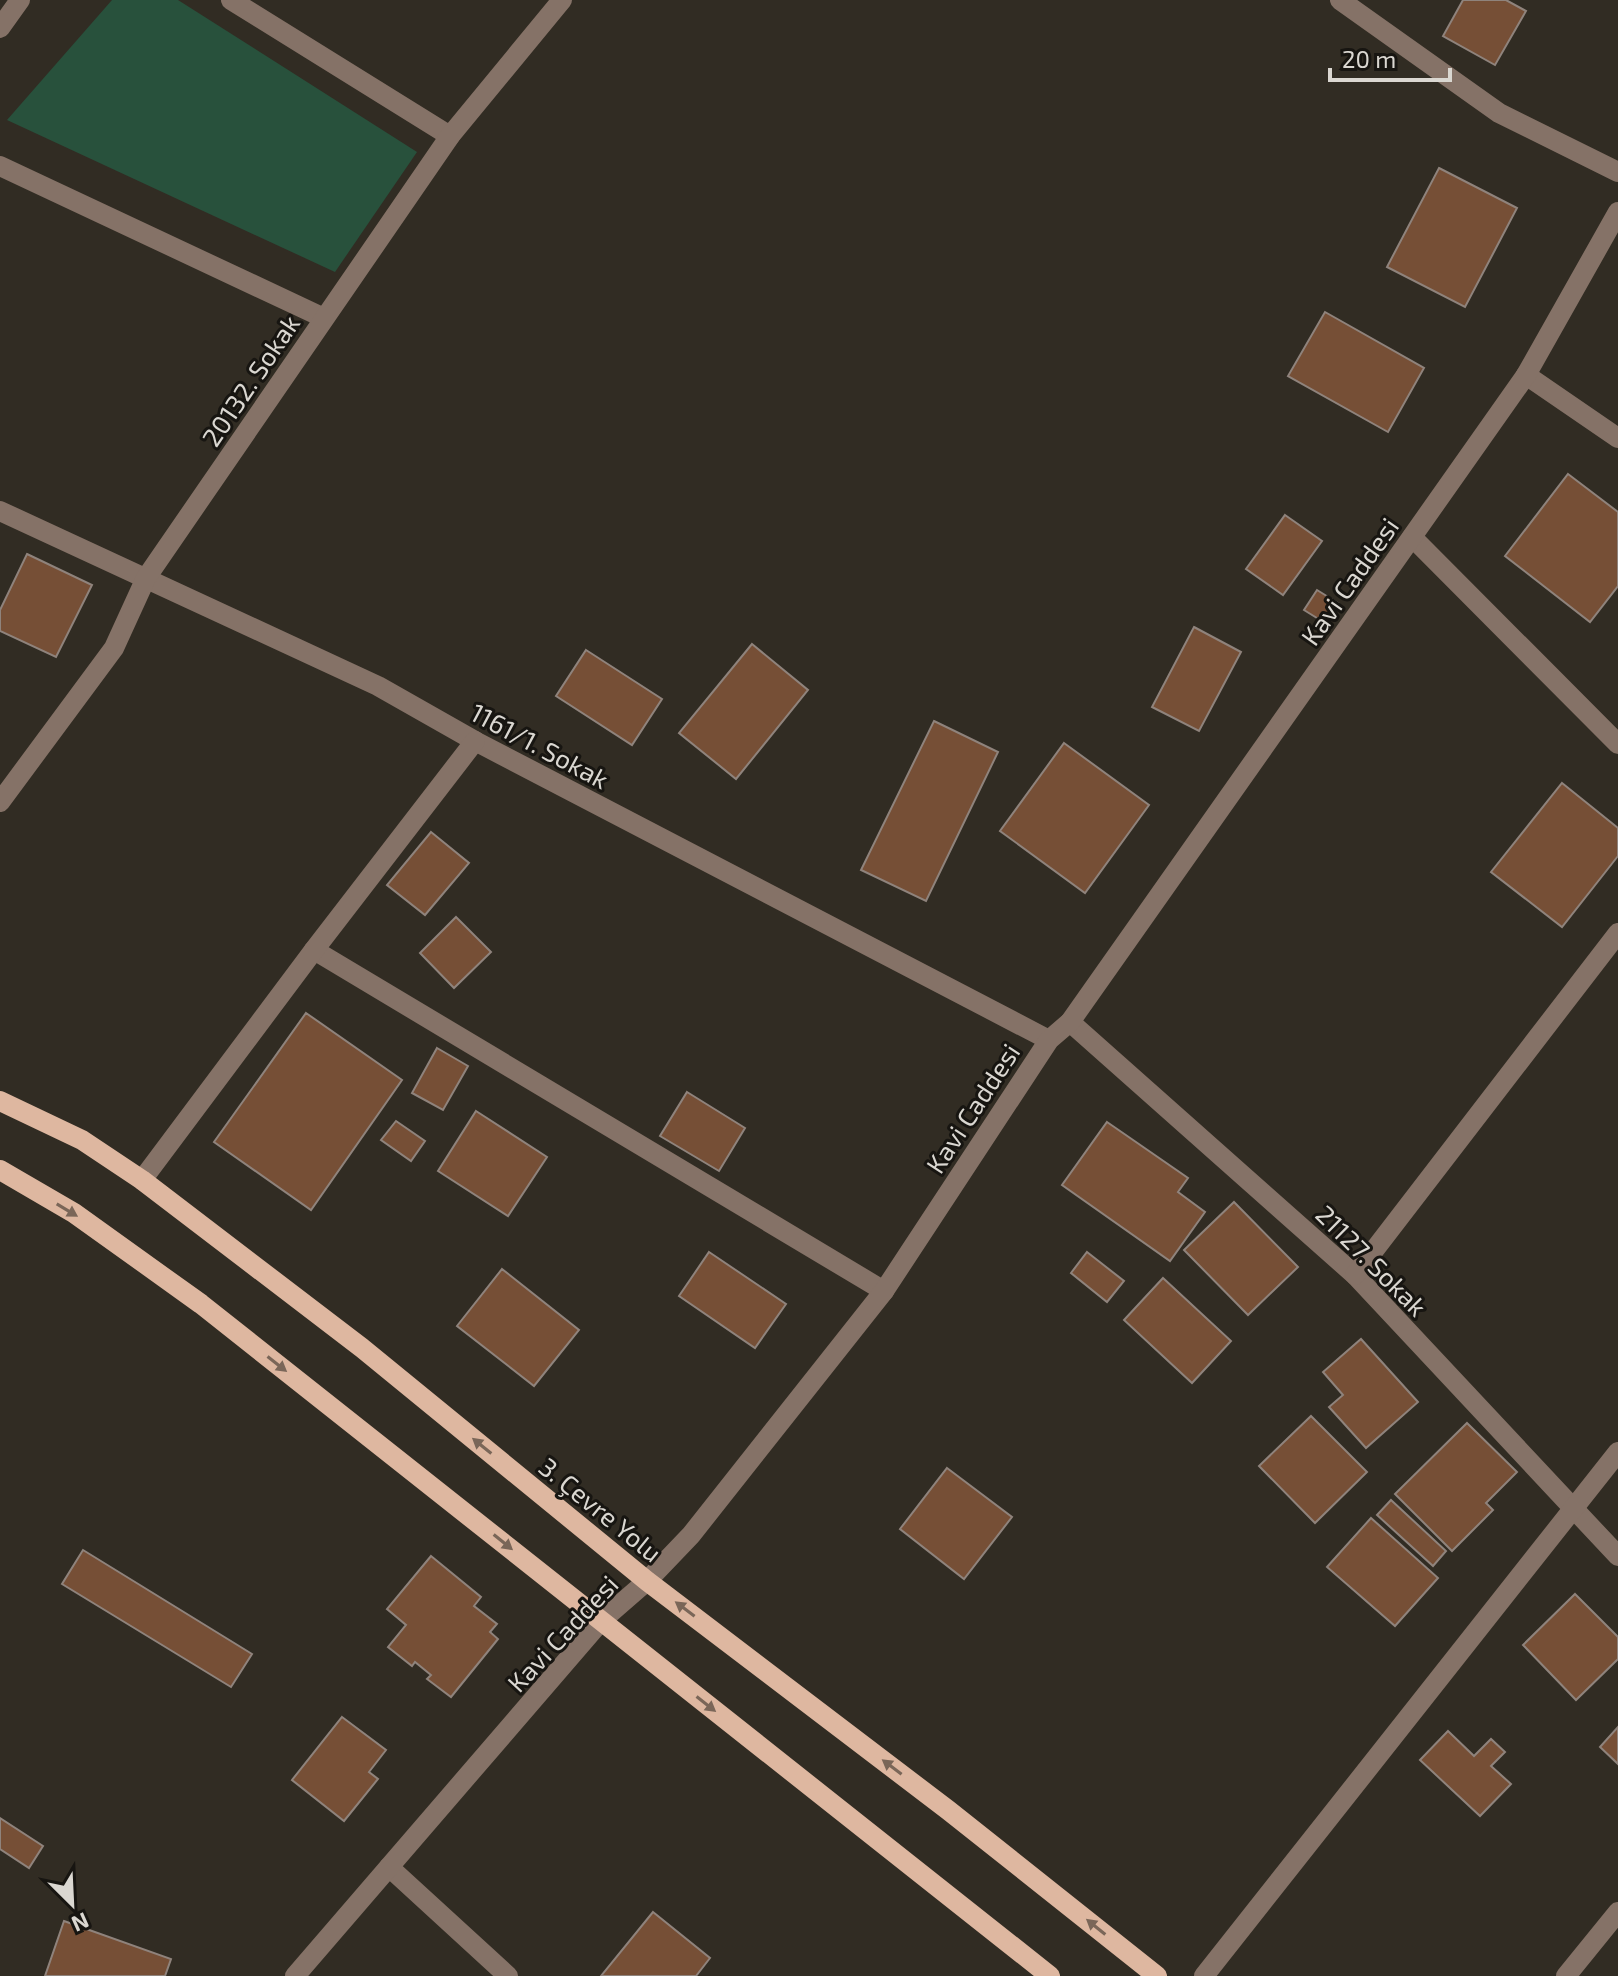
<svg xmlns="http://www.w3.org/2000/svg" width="1618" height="1976" font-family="'Exo 2',sans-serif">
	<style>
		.green { fill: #28513c }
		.building { fill: #764f36; stroke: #8f837c; stroke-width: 2 }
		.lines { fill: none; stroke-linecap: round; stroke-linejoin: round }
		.minor { stroke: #857267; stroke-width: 20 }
		.major { stroke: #deb7a0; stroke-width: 20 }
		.oneway { fill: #7a6658 }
		.labels { text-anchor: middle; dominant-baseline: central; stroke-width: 6; stroke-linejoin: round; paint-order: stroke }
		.street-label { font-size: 26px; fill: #dad7d1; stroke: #171511 }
	</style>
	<rect width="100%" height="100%" fill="#312c23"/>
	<polygon class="green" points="112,0 178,0 417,152 335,272 7,120"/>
	<g class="building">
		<polygon points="1463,0 1506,0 1526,11 1495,65 1443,36"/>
		<polygon points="1439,168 1517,208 1465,307 1387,267"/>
		<polygon points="1325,312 1424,368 1388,432 1288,376"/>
		<polygon points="1568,474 1618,512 1618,586 1590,622 1505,556"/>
		<polygon points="1285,515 1322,541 1283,595 1246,569"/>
		<polygon points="27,554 92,585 56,657 0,631 0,610"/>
		<polygon points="1317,590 1338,603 1325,623 1304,610"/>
		<polygon points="1194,627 1241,652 1199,731 1152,707"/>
		<polygon points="752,644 808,690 736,779 679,733"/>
		<polygon points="586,650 662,699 632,745 556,696"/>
		<polygon points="934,721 998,752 926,901 861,870"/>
		<polygon points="1064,743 1149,805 1085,893 1000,831"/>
		<polygon points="1562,783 1618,828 1618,856 1562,927 1491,872"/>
		<polygon points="431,832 469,863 425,915 387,885"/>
		<polygon points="456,917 491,952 454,988 420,953"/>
		<polygon points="306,1013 402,1080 311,1210 214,1142"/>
		<polygon points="437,1048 468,1066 443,1110 412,1093"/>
		<polygon points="687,1092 745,1128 719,1171 660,1136"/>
		<polygon points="476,1111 547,1157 508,1216 438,1171"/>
		<polygon points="396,1121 425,1141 411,1161 381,1140"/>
		<polygon points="1107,1122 1188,1178 1178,1192 1205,1212 1170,1261 1062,1185"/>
		<polygon points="1234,1202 1298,1267 1248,1315 1184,1250"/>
		<polygon points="709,1252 786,1304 755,1348 679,1296"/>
		<polygon points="1087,1252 1124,1281 1107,1302 1071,1273"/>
		<polygon points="502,1269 579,1330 534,1386 457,1326"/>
		<polygon points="1163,1278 1231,1341 1192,1383 1124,1320"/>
		<polygon points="1361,1339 1418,1402 1366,1448 1329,1407 1343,1395 1323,1372"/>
		<polygon points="1311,1416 1367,1472 1315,1523 1259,1466"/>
		<polygon points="1467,1423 1517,1472 1486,1503 1493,1510 1452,1551 1395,1494"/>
		<polygon points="947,1468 1012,1517 964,1579 900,1529"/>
		<polygon points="1391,1500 1446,1551 1433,1566 1377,1515"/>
		<polygon points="1371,1518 1438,1578 1395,1626 1327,1567"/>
		<polygon points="83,1550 252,1654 231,1687 62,1584"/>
		<polygon points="431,1556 481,1597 474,1606 497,1624 490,1632 498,1639 451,1697 427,1679 431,1675 415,1662 412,1666 388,1647 406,1625 387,1609"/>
		<polygon points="1575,1594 1618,1637 1618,1659 1576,1700 1523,1645"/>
		<polygon points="342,1717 386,1750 369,1772 378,1779 344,1821 292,1780"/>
		<polygon points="1618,1727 1618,1764 1600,1747"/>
		<polygon points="1448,1731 1474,1756 1491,1739 1505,1752 1491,1766 1511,1784 1480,1816 1420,1760"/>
		<polygon points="0,1818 43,1846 29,1868 0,1849"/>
		<polygon points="653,1912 710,1958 696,1976 601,1976"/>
		<polygon points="64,1921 171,1959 165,1976 45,1976"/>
	</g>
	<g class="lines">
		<g class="minor">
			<polyline points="231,0 450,136"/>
			<polyline points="1340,0 1499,113 1618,172"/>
			<polyline points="0,28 20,0"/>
			<polyline points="0,166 324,318"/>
			<polyline points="1526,375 1618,438"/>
			<polyline points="0,511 378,686 475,741 1049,1040"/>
			<polyline points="1412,537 1618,744"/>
			<polyline points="0,802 114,648 146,578 450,136 562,0"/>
			<polyline points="314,950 884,1291"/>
			<polyline points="1070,1022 1355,1275 1618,1556"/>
			<polyline points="142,1180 314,950 475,741"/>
			<polyline points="1355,1275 1618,933"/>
			<polyline points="389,1867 508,1976"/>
			<polyline points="295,1976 601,1621 647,1581 691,1535 884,1291 1049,1040 1070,1022 1526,375 1618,212"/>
			<polyline points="1204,1976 1618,1452"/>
			<polyline points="1566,1976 1618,1912"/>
		</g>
		<g class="major">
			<polyline points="0,1101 82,1140 142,1180 362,1348 647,1581 948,1810 1157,1976"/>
			<polyline points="0,1170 74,1213 201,1304 1050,1976"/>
		</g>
	</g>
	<defs><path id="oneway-solid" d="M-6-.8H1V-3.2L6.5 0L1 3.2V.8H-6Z" transform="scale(2)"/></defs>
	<g class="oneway">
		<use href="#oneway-solid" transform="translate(67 1210) rotate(31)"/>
		<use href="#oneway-solid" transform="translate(277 1364) rotate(38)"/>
		<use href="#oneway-solid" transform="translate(482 1446) rotate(-141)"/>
		<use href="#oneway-solid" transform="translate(503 1542) rotate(39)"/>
		<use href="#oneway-solid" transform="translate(685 1609) rotate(-143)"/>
		<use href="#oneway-solid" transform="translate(706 1704) rotate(38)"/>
		<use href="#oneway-solid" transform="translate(892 1767) rotate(-143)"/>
		<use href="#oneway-solid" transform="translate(1096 1927) rotate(-141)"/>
	</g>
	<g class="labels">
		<g class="street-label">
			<text transform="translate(250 380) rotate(-56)">20132. Sokak</text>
			<text transform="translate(1349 581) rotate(-55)">Kavi Caddesi</text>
			<text transform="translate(540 745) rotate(28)">1161/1. Sokak</text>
			<text transform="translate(972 1108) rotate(-57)">Kavi Caddesi</text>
			<text transform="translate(1372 1260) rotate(45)">21127. Sokak</text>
			<text transform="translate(601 1509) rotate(39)">3. Çevre Yolu</text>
			<text transform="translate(562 1633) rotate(-47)">Kavi Caddesi</text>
		</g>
	</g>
	<g transform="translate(72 1904) rotate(156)" stroke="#171511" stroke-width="6" paint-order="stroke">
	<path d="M0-6L14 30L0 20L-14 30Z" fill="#dad7d1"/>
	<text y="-12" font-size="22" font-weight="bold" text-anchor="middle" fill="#dad7d1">N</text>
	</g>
	<path d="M1330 68v12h120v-12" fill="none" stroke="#dad7d1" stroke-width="4"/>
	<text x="1342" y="68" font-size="24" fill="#dad7d1" stroke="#171511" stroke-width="6" paint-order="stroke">20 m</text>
</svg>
